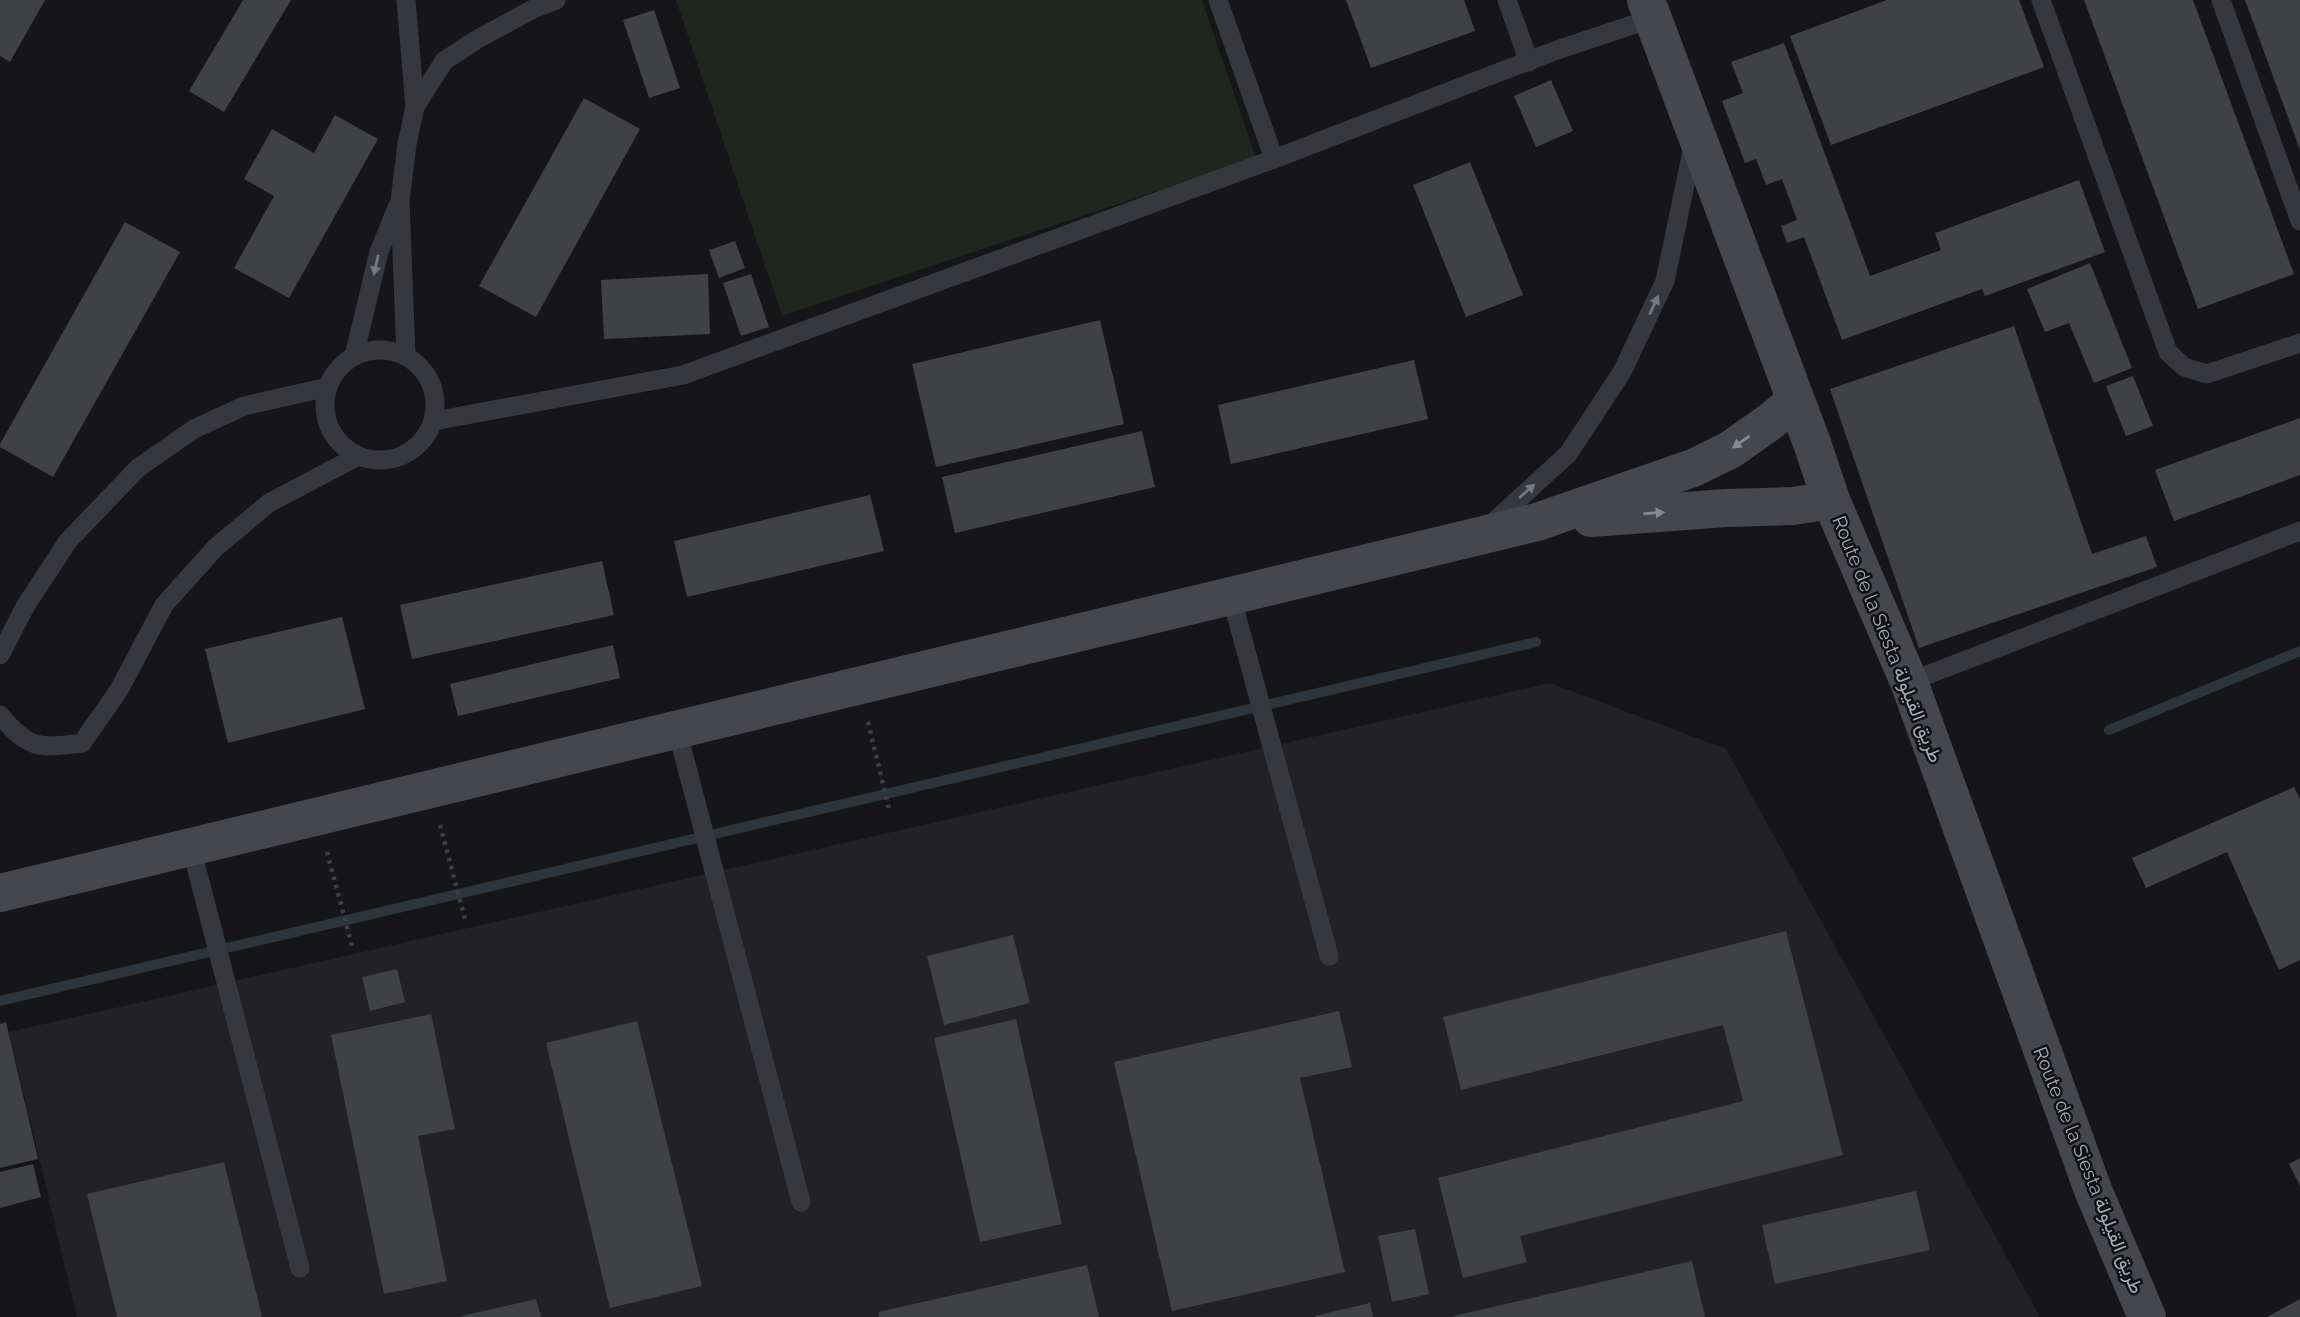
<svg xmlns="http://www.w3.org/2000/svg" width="2300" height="1317" font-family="Raleway,Vazirmatn,sans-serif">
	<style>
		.built { fill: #222225 }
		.green { fill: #1e261f }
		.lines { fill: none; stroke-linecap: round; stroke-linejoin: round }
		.stream { stroke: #2c353c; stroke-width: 10 }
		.building { fill: #404145 }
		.path { stroke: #3d3f44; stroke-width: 4.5; stroke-dasharray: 3.5 5; stroke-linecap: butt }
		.lane { stroke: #37383d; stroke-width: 19 }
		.secondary { stroke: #45474d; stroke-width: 38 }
		.oneway { fill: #757881 }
		.oneway2 { fill: #858993 }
		.labels { text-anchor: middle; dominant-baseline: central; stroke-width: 5; stroke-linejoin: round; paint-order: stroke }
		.street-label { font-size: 19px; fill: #a8adb8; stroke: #111113 }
	</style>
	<rect width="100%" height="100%" fill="#161618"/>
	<polygon class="built" points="1550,683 1726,749 2040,1317 77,1317 9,1032"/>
	<polygon class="green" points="676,0 1202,0 1256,158 782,316"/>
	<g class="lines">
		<g class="stream">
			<polyline points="2109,730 2300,651"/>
			<polyline points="0,1001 1536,642"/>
		</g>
	</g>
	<g class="building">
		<polygon points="0,0 45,0 10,62 0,56"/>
		<polygon points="243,0 291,0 224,112 189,91"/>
		<polygon points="1346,0 1464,0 1475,31 1371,68"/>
		<polygon points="1887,0 2019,0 2044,67 1831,145 1790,36"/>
		<polygon points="2084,0 2193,0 2294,274 2198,309"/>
		<polygon points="2245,0 2300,0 2300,150"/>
		<polygon points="654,10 680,88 649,98 623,20"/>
		<polygon points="1784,43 1870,276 1941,250 1935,233 2079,180 2105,252 1985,296 1982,289 1842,340 1804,237 1787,243 1781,226 1797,220 1782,179 1766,185 1756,159 1745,163 1722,101 1743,93 1731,62"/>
		<polygon points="1551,80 1573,131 1536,147 1514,96"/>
		<polygon points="584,98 640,129 536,317 479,286"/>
		<polygon points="335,115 378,139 289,298 234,268 274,196 244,179 272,129 314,153"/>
		<polygon points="1470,162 1523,295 1466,317 1413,185"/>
		<polygon points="125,222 180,252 53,477 0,447 0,444"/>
		<polygon points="735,241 745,268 719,278 709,250"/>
		<polygon points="2090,263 2132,368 2094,383 2069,323 2045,332 2027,289"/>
		<polygon points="708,274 710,334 604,339 601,280"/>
		<polygon points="751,274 769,327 741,336 723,283"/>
		<polygon points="1100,320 1124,424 936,467 912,364"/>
		<polygon points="2014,326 2092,554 2146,536 2157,567 1919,648 1830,389"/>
		<polygon points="1414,360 1428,419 1231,464 1218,405"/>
		<polygon points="2133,376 2153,426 2126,436 2106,386"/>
		<polygon points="2300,418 2300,475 2174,521 2155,470"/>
		<polygon points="1142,431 1155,487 955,533 942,477"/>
		<polygon points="870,495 884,551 687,597 674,541"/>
		<polygon points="602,561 614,615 412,659 400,605"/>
		<polygon points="342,617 365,709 228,743 205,649"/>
		<polygon points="613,645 620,678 458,716 450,684"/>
		<polygon points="2294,787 2300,799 2300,960 2279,970 2227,852 2146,888 2132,858"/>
		<polygon points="1786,931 1843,1155 1520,1236 1527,1262 1463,1278 1438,1178 1743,1101 1723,1025 1461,1090 1443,1017"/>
		<polygon points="1013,935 1030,1003 944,1025 927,956"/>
		<polygon points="397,969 405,1002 370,1011 362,977"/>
		<polygon points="1339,1011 1352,1067 1300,1078 1345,1272 1172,1311 1114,1062"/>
		<polygon points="431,1014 455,1129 418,1136 447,1281 384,1294 331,1035"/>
		<polygon points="1016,1019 1062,1224 980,1242 934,1038"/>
		<polygon points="637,1021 702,1286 610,1308 546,1043"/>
		<polygon points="6,1022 38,1159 0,1168 0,1024"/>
		<polygon points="2300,1158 2300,1186 2289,1164"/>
		<polygon points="224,1162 262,1317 117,1317 87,1194"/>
		<polygon points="33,1164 41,1197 0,1208 0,1172"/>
		<polygon points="1916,1191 1930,1250 1775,1284 1762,1225"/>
		<polygon points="1415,1229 1429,1294 1392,1302 1378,1236"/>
		<polygon points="1692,1261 1705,1317 1454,1317 1454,1316"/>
		<polygon points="1087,1265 1099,1317 879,1317 878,1312"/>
		<polygon points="536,1299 541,1317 462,1317 462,1316"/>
		<polygon points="2300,1299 2300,1317 2267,1317"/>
		<polygon points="1370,1303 1373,1317 1315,1317 1315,1316"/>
	</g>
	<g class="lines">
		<g class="path">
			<polyline points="868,722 890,813"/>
			<polyline points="440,825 465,919"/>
			<polyline points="327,852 352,946"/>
		</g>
		<g class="lane">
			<polyline points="406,0 415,107"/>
			<polyline points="1218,0 1274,159"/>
			<polyline points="1507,0 1529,62"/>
			<polyline points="2041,0 2168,352 2184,367 2207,374 2300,343"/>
			<polyline points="2221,0 2300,221"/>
			<circle cx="380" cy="405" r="55"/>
			<polyline points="354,356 379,252 398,205"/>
			<polyline points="406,356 400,201 407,144 415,107 444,61 476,40 535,8 556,0"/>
			<polyline points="434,421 683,375 1274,159 1557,50 1653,18"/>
			<polyline points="1488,527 1568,454 1622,372 1665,281 1694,142"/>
			<polyline points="1231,596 1329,956"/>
			<polyline points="0,655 26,605 68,541 138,468 194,429 244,406 328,387"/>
			<polyline points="1909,682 2300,531"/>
			<path d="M0,715c29,35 39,33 82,28l37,-53 45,-85 52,-58 53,-44 89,-47"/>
			<polyline points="677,730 801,1202"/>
			<polyline points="191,847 300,1268"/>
		</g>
		<g class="secondary">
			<polyline points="1646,0 1813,446 1831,500 1909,682 2093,1190 2147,1317"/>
			<polyline points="1591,518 1726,508 1793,506 1831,500"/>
			<polyline points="0,893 1537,522 1693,468 1730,450 1771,421 1795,401"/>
		</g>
	</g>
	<defs><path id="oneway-solid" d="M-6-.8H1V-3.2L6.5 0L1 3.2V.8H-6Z" transform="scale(1.75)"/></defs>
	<g class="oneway">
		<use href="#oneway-solid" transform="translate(376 265) rotate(103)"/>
		<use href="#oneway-solid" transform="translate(1654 305) rotate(-65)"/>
		<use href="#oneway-solid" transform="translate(1527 491) rotate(-42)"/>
	</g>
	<g class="oneway2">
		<use href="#oneway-solid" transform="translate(1741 442) rotate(145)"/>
		<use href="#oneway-solid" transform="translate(1654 513) rotate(-4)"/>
	</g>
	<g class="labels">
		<g class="street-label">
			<text transform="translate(1888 639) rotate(68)">Route de la Siesta طريق القيلولة</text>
			<text transform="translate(2089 1170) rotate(68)">Route de la Siesta طريق القيلولة</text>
		</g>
	</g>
</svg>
